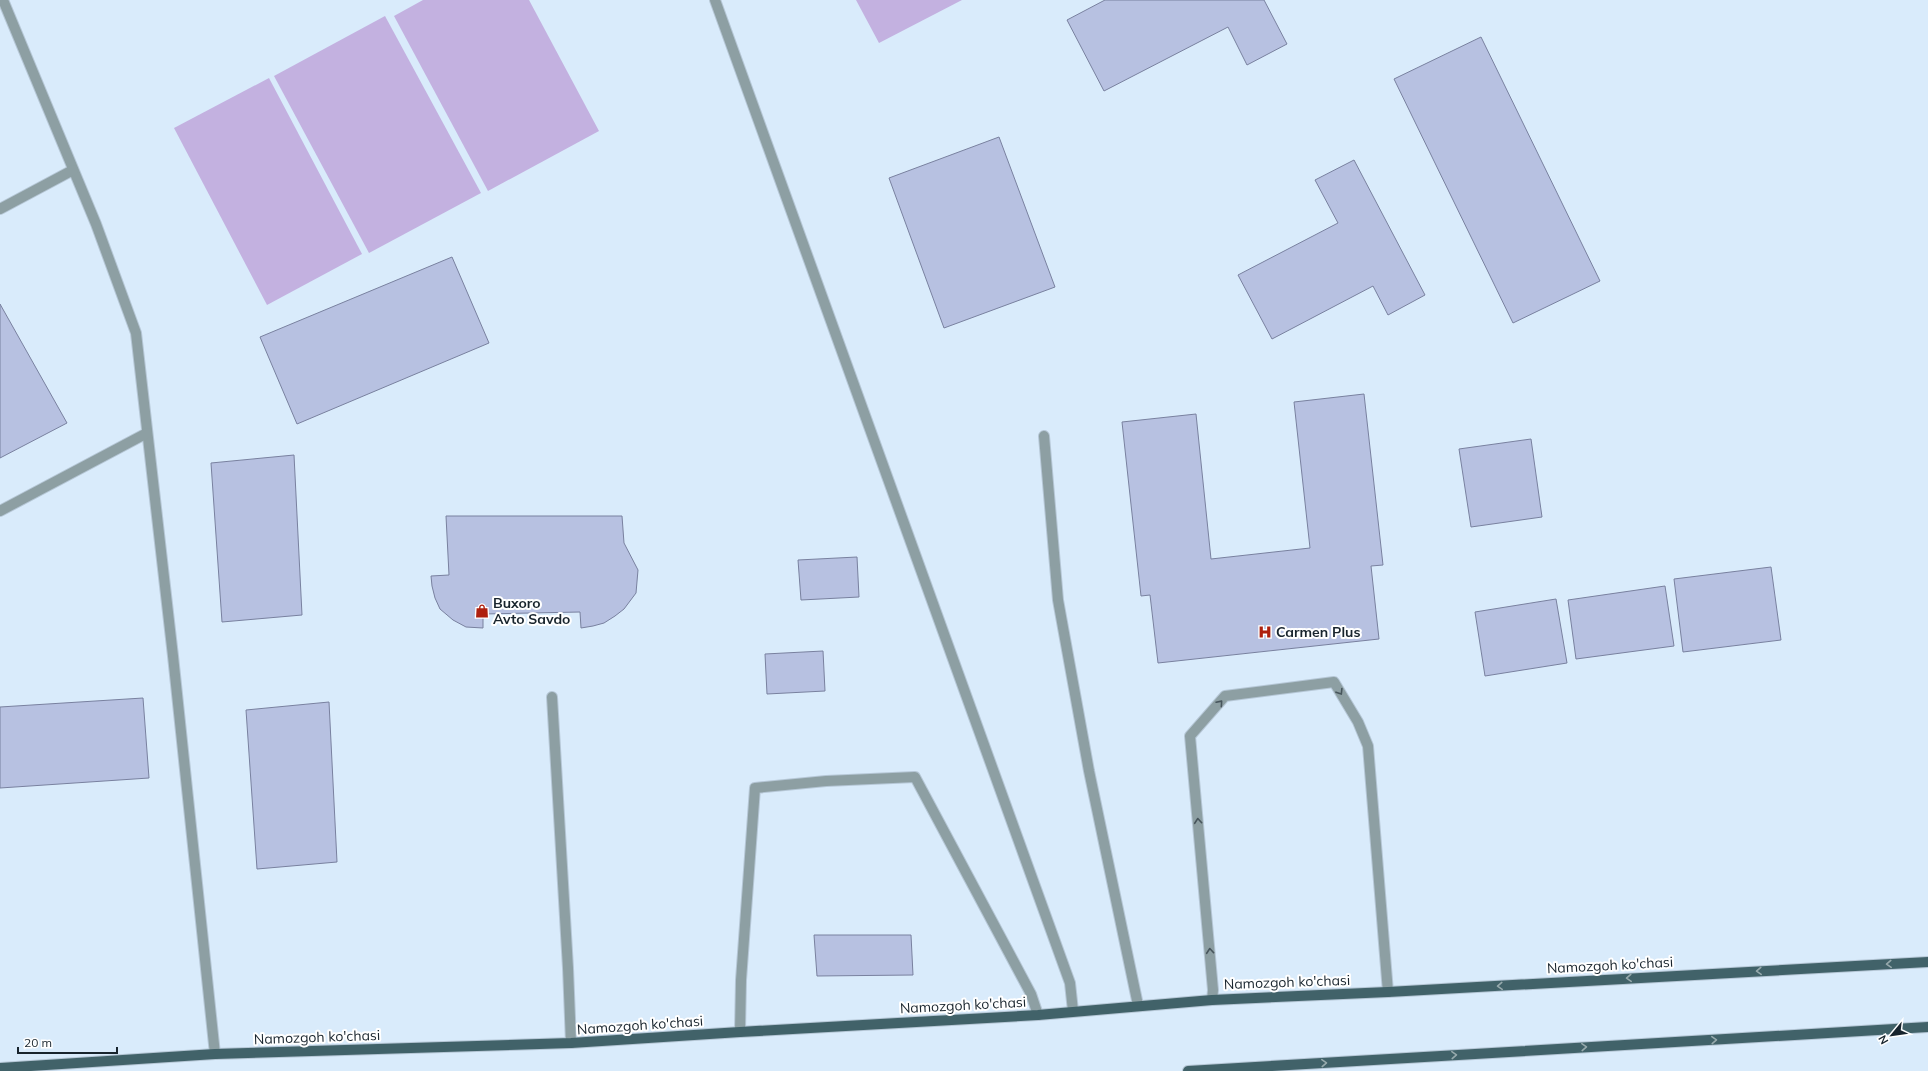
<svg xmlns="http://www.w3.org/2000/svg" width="1928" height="1071" font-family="Mulish,sans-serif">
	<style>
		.green { fill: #c3b1e0 }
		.building { fill: #b7c1e1; stroke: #79819f }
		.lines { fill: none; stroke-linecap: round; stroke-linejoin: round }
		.minor-casing { stroke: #b6c7d6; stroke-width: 12 }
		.major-casing { stroke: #b6c7d6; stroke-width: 12 }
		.minor { stroke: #8d9fa3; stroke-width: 10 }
		.major { stroke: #416269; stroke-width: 10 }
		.oneway { stroke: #47555c }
		.oneway2 { stroke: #96a9ac }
		.labels { text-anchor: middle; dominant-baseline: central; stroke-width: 4; stroke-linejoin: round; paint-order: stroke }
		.poi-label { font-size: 14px; font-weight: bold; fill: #18242d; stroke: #fff; text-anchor: start }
		.street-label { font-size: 14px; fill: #18242d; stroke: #fff }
	</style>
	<rect width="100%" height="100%" fill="#d9ebfb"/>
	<g class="green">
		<polygon points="423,0 529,0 599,131 488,191 394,16"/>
		<polygon points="856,0 962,0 879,43"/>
		<polygon points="385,16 481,193 369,253 274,76"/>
		<polygon points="269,78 362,254 267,305 174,128"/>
	</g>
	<g class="building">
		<polygon points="1105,0 1264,0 1287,44 1247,65 1228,27 1104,91 1067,20"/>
		<polygon points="1481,37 1600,281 1513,323 1394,79"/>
		<polygon points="999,137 1055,287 944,328 889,178"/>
		<polygon points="1354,160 1425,295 1388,315 1373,286 1272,339 1238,275 1338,223 1315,180"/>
		<polygon points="452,257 489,343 297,424 260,337"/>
		<polygon points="0,304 67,423 0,458"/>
		<polygon points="1364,394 1383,565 1371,566 1379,639 1158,663 1150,595 1141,596 1122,422 1196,414 1211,559 1310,548 1294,402"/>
		<polygon points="1531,439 1542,517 1471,527 1459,449"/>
		<polygon points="294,455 302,615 222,622 211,463"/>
		<polygon points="446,516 622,516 624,543 638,570 636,593 624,609 615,616 604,623 593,626 581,628 580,612 483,614 483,628 466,627 453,620 440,609 435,598 432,586 431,576 449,575"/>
		<polygon points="857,557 859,597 801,600 798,560"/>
		<polygon points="1771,567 1781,640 1683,652 1674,579"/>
		<polygon points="1665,586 1674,646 1576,659 1568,600"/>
		<polygon points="1556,599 1567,663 1485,676 1475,612"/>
		<polygon points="823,651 825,691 767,694 765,654"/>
		<polygon points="143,698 149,778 0,788 0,707"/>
		<polygon points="329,702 337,862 257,869 246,710"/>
		<polygon points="814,935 911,935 913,975 817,976"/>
	</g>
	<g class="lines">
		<g class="minor-casing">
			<g id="minor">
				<polyline points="3,0 96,224 136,333 173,656 215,1054"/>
				<polyline points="715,0 1070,983 1073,1011"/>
				<polyline points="0,209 73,170"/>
				<polyline points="1044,436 1058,600 1089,771 1138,1005"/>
				<polyline points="0,511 147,433"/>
				<polyline points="552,697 568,968 571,1043"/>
				<polyline points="1212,1000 1213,990 1190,736 1225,696 1334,682 1358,722 1368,746 1388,992"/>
				<polyline points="740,1032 741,980 755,788 826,781 915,777 1031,994 1038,1015"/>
			</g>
		</g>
		<g class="major-casing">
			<g id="major">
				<polyline points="0,1068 215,1054 571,1043 740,1032 1038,1015 1212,1000 1388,992 1928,962"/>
				<polyline points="1188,1071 1928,1027"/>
			</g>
		</g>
		<use href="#minor" class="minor"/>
		<use href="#major" class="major"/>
	</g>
	<defs><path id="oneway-chevron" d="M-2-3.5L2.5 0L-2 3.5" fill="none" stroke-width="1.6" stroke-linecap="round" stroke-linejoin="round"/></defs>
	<g class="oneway">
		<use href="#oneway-chevron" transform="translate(1340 692) rotate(58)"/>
		<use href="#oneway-chevron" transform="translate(1220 703) rotate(-49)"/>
		<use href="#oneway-chevron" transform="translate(1198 821) rotate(-95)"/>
		<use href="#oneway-chevron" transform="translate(1210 951) rotate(-95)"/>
	</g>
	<g class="oneway2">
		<use href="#oneway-chevron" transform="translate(1889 964) rotate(177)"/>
		<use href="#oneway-chevron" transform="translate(1759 971) rotate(177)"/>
		<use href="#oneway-chevron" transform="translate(1629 978) rotate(177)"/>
		<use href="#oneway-chevron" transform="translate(1500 986) rotate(177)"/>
		<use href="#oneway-chevron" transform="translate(1714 1040) rotate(-3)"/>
		<use href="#oneway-chevron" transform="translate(1584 1047) rotate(-3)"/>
		<use href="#oneway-chevron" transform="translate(1454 1055) rotate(-3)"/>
		<use href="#oneway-chevron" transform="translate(1324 1063) rotate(-3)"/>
	</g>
	<defs>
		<g id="shop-bare" transform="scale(1.08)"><path d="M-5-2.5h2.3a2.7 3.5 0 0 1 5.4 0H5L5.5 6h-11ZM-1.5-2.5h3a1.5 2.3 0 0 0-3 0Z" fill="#ae200e" stroke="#fff" stroke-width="2.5" paint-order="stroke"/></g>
		<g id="hospital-bare" transform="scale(1.08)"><path d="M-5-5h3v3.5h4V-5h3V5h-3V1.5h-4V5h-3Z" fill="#ae200e" stroke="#fff" stroke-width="2.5" paint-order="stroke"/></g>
	</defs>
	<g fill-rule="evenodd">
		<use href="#shop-bare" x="482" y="611"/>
		<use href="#hospital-bare" x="1265" y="632"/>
	</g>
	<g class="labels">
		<g class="poi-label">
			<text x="493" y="603">Buxoro<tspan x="493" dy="16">Avto Savdo</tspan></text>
			<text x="1276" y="632">Carmen Plus</text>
		</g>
		<g class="street-label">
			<text transform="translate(1610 965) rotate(-3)">Namozgoh ko'chasi</text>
			<text transform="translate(1287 982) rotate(-2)">Namozgoh ko'chasi</text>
			<text transform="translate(963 1005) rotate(-3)">Namozgoh ko'chasi</text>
			<text transform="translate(640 1025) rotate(-4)">Namozgoh ko'chasi</text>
			<text transform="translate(317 1037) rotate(-2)">Namozgoh ko'chasi</text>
		</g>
	</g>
	<g transform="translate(1892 1035) rotate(241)" stroke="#ffffff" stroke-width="3" paint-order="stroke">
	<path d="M0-3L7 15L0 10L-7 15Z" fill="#18242d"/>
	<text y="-6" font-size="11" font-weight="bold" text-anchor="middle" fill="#18242d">N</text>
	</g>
	<path d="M18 1047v6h99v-6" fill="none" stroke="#18242d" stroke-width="2"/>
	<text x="24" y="1047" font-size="12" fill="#18242d" stroke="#ffffff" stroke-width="3" paint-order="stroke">20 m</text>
</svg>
